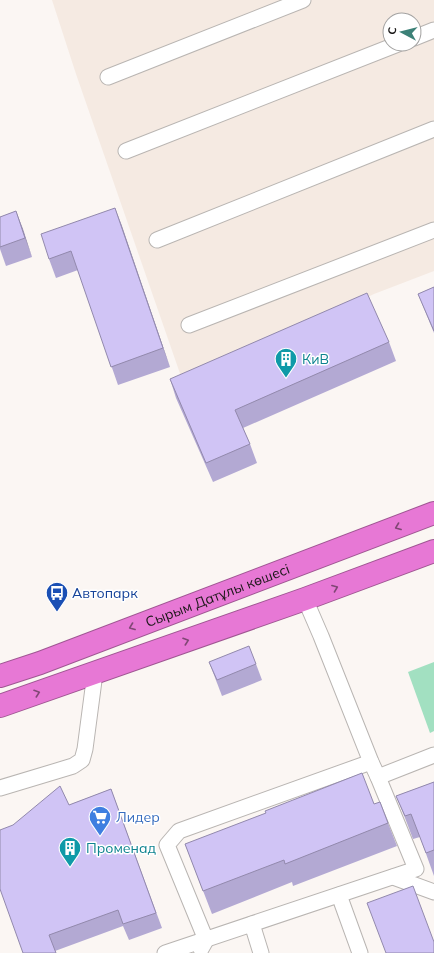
<svg xmlns="http://www.w3.org/2000/svg" width="434" height="953" font-family="Mulish,sans-serif">
	<style>
		.built { fill: #f5eae2; fill-rule: evenodd }
		.green { fill: #a2e0c1 }
		.lines { fill: none; stroke-linecap: round; stroke-linejoin: round }
		.lane-casing { stroke: #b9b5b2; stroke-width: 17 }
		.highway-casing { stroke: #9f5692; stroke-width: 24 }
		.lane { stroke: #fff; stroke-width: 15 }
		.highway { stroke: #e778d5; stroke-width: 22 }
		.wall { fill: #b3a9d3 }
		.shaded-wall { fill: #9289ac }
		.building { fill: #d0c4f5; stroke: #9289ac }
		.oneway { stroke: #804775 }
		.labels { text-anchor: middle; dominant-baseline: central; stroke-width: 3; stroke-linejoin: round; paint-order: stroke }
		.culture-label { font-size: 14px; fill: #0d838f; stroke: #fff; text-anchor: start }
		.transit-label { font-size: 14px; fill: #164399; stroke: #fff; text-anchor: start }
		.street-label { font-size: 14px; fill: #181615; stroke: #fff }
		.shop-label { font-size: 14px; fill: #366cbe; stroke: #fff; text-anchor: start }
	</style>
	<rect width="100%" height="100%" fill="#fbf6f3"/>
	<path class="built" d="M52,0h382v271l-60,23 -190,91 -108,-311zM390,20h24v24h-24z"/>
	<polygon class="green" points="434,662 434,731 430,733 408,672"/>
	<g class="lines">
		<g class="lane-casing">
			<g id="lane">
				<polyline points="414,38 434,30"/>
				<polyline points="108,77 303,0"/>
				<polyline points="126,151 398,44"/>
				<polyline points="157,240 434,129"/>
				<polyline points="189,325 434,230"/>
				<polyline points="378,777 434,755"/>
				<polyline points="0,788 73,766 82,760 85,749 95,673"/>
				<polyline points="393,877 434,892"/>
				<polyline points="339,895 360,953"/>
				<polyline points="252,924 261,953"/>
				<polyline points="201,949 206,940 167,845 179,831 371,762"/>
				<polyline points="165,953 416,869 378,777 371,762 321,636 305,599"/>
			</g>
		</g>
		<g class="highway-casing">
			<g id="highway">
				<path id="s1" d="M0,676l40,-13 394,-150"/>
				<polyline points="0,706 305,599 434,551"/>
			</g>
		</g>
		<use href="#lane" class="lane"/>
		<use href="#highway" class="highway"/>
	</g>
	<g class="wall">
		<polygon points="115,208 170,367 118,385 78,270 56,278 49,259"/>
		<polygon points="16,211 32,257 6,266 0,249 0,217"/>
		<polygon points="434,287 434,333 418,294"/>
		<polygon points="389,342 396,361 243,428 250,444 257,463 213,482 176,398 170,379"/>
		<polygon points="209,662 256,664 262,680 222,696"/>
		<polygon points="434,782 434,876 420,837 413,839 405,818 396,796"/>
		<polygon points="111,789 162,928 129,940 123,926 55,951 0,889 69,805"/>
		<polygon points="388,823 397,846 293,886 292,882 212,914 185,844"/>
	</g>
	<g class="shaded-wall">
		<polygon points="115,208 122,226 170,367 163,348"/>
		<polygon points="16,211 23,229 32,257 25,238"/>
	</g>
	<g class="building">
		<polygon points="115,208 163,348 111,367 71,251 49,259 41,234"/>
		<polygon points="16,211 25,238 0,247 0,217"/>
		<polygon points="434,287 434,331 418,294"/>
		<polygon points="367,293 389,342 235,410 250,444 206,463 170,379"/>
		<polygon points="249,646 256,664 217,680 209,662"/>
		<polygon points="362,773 374,804 380,802 388,823 285,864 284,860 203,891 185,844 266,813 265,811"/>
		<polygon points="434,782 434,850 426,853 411,814 405,816 396,796"/>
		<polygon points="60,786 69,805 111,789 156,913 123,924 118,910 49,935 56,953 23,953 0,889 0,830 13,825"/>
		<polygon points="413,886 434,942 434,953 386,953 367,903"/>
	</g>
	<defs><path id="oneway-chevron" d="M-2-3.5L2.5 0L-2 3.5" fill="none" stroke-width="1.6" stroke-linecap="round" stroke-linejoin="round"/></defs>
	<g class="oneway">
		<use href="#oneway-chevron" transform="translate(398 527) rotate(159)"/>
		<use href="#oneway-chevron" transform="translate(335 588) rotate(-21)"/>
		<use href="#oneway-chevron" transform="translate(132 627) rotate(159)"/>
		<use href="#oneway-chevron" transform="translate(186 641) rotate(-19)"/>
		<use href="#oneway-chevron" transform="translate(37 693) rotate(-19)"/>
	</g>
	<defs>
		<g id="building-pin" transform="scale(1.15)"><path d="M0 17L-7.5 6A9.5 9.5 0 1 1 7.5 6Z" fill="#0f9aa8" stroke="#fff"/><path d="M-4-6H4V6H1V3H-1V6H-4ZM-2.5-4.3h1.7v1.8h-1.7ZM.8-4.3h1.7v1.8H.8ZM-2.5-1h1.7V.8h-1.7ZM.8-1h1.7V.8H.8Z" fill="#fff"/></g>
		<g id="bus-pin" transform="scale(1.15)"><path d="M0 17L-7.5 6A9.5 9.5 0 1 1 7.5 6Z" fill="#1a4fb4" stroke="#fff"/><path d="M-5-6H5V4H4V6H2V4H-2V6H-4V4H-5ZM-3.5-4V0h7V-4ZM-3.5 1.2v1.5H-2V1.2ZM2 1.2v1.5H3.5V1.2Z" fill="#fff"/></g>
		<g id="supermarket-pin" transform="scale(1.15)"><path d="M0 17L-7.5 6A9.5 9.5 0 1 1 7.5 6Z" fill="#3f7fe0" stroke="#fff"/><path d="M-6-5.5h2.5l.6 2H6L4.5 2H-2.5L-4.4-4H-6ZM-1.5 3.2a1.3 1.3 0 1 0 .1 0ZM3 3.2a1.3 1.3 0 1 0 .1 0Z" fill="#fff"/></g>
	</defs>
	<g fill-rule="evenodd">
		<use href="#building-pin" x="286" y="359"/>
		<use href="#bus-pin" x="57" y="593"/>
		<use href="#supermarket-pin" x="100" y="817"/>
		<use href="#building-pin" x="70" y="848"/>
	</g>
	<g class="labels">
		<g class="culture-label">
			<text x="302" y="359">КиВ</text>
			<text x="86" y="848">Променад</text>
		</g>
		<g class="transit-label">
			<text x="72" y="593">Автопарк</text>
		</g>
		<g class="street-label">
			<text stroke="none"><textPath href="#s1" startOffset="232">Сырым Датұлы көшесі</textPath></text>
		</g>
		<g class="shop-label">
			<text x="116" y="817">Лидер</text>
		</g>
	</g>
	<g transform="translate(402 32) rotate(277)"><circle r="19" fill="#ffffff" stroke="#a3a2a1"/>
	<path d="M0-3L7 15L0 10L-7 15Z" fill="#3c8177"/>
	<text y="-6" font-size="11" font-weight="bold" text-anchor="middle" fill="#181615">С</text>
	</g>
</svg>
